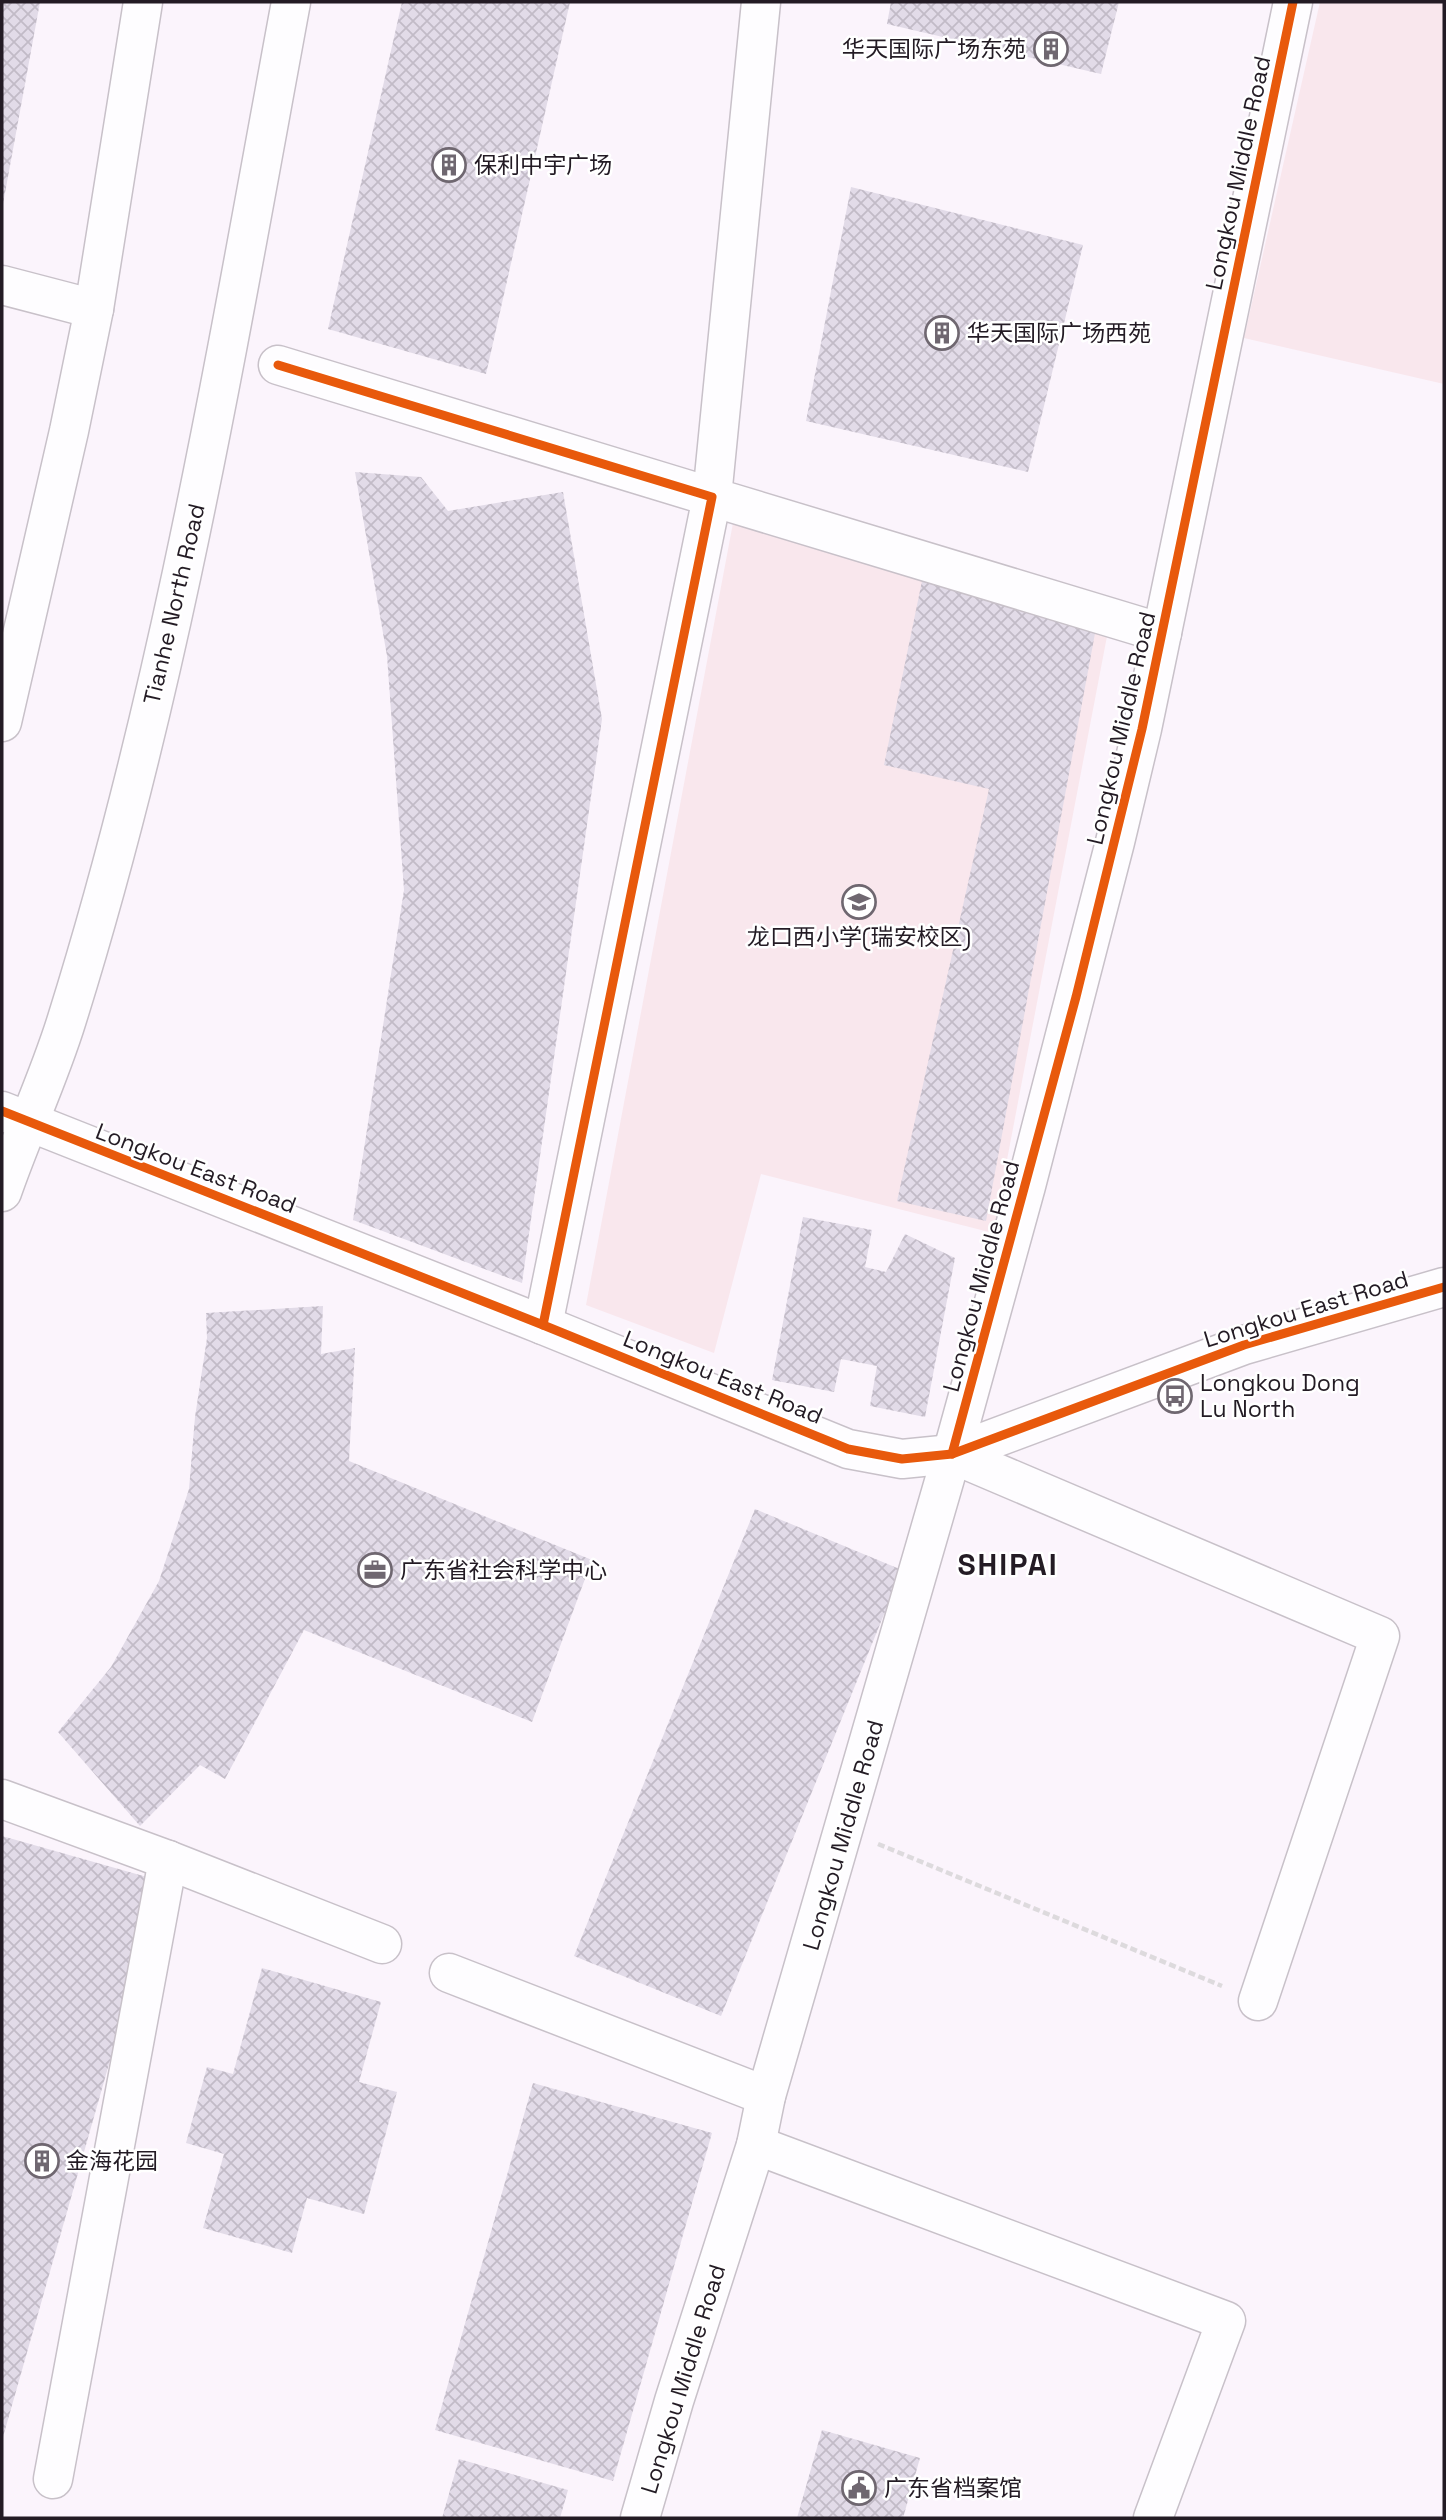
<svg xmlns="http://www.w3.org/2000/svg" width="1446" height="2520" font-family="'Space Grotesk','Noto Sans SC',sans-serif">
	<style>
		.education { fill: #f9e7ed }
		.building { fill: url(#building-cross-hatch) }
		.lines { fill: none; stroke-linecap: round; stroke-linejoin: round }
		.minor-casing { stroke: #c8c1c9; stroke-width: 41 }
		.major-casing { stroke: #c8c1c9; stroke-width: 41 }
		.path { stroke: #dddadd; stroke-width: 4.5; stroke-dasharray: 7 3.5; stroke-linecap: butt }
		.minor { stroke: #fefdff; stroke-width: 38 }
		.major { stroke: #fefdff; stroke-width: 38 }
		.cycleway-casing { stroke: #fff; stroke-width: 13 }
		.cycleway { stroke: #e8590c; stroke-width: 9 }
		.labels { text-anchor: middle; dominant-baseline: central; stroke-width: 5; stroke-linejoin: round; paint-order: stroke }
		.poi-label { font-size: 23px; fill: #231b24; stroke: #fff; text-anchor: start }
		.street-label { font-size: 23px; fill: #231b24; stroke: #fff }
		.district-label { font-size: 30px; font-weight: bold; letter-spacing: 2px; fill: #231b24; stroke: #fff }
	</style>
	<defs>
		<pattern id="building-cross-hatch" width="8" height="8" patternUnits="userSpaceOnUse" patternTransform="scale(1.75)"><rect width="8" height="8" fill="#e2dbe8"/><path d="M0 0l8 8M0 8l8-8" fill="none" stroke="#c2bbc7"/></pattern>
	</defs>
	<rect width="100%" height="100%" fill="#fbf4fc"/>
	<g class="education">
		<polygon points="1320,2 1444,2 1444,384 1244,338"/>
		<polygon points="733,523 1108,631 993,1233 761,1174 714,1353 586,1305"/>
	</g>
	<g class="building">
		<polygon points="2,2 40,2 3,204 2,203"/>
		<polygon points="402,2 570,2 486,374 328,329"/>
		<polygon points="891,2 1119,2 1101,74 887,24"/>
		<polygon points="851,187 1083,245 1028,472 806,421"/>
		<polygon points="355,472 421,477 448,511 563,492 602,719 522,1283 353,1220 404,890 387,656"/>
		<polygon points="922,581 1096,628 986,1221 897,1201 989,789 884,765"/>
		<polygon points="803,1217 872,1230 865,1267 886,1272 905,1234 955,1258 925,1417 870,1406 877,1366 841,1359 834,1392 772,1380"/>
		<polygon points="323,1306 321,1354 355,1348 349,1461 592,1560 532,1722 304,1630 225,1779 200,1765 140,1826 58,1732 111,1667 159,1581 189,1489 195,1417 207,1338 206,1313"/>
		<polygon points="755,1509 902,1570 721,2016 574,1956"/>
		<polygon points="2,1836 161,1881 3,2437 2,2437"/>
		<polygon points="262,1968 381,2002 359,2082 397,2092 364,2214 307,2198 292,2253 203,2228 224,2154 186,2143 207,2067 233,2074"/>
		<polygon points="533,2083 712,2133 613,2481 435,2430"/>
		<polygon points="822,2430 920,2458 903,2518 797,2518"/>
		<polygon points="459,2459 568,2490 560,2518 442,2518"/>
	</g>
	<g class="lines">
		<g class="minor-casing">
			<g id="minor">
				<polyline points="761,2 712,497 1162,633"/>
				<polyline points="2,285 94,309"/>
				<polyline points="278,365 712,497 543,1325"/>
				<polyline points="2,1111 543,1325 848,1449 902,1459 952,1454 1244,1345 1444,1287"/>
				<polyline points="952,1454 1380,1636 1258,2001"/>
				<polyline points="2,1799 168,1860 382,1944"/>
				<polyline points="449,1973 766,2096"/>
				<polyline points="756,2145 1226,2321 1153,2518"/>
				<polyline points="53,2479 168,1860"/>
				<polyline points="640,2518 674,2401 756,2145 766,2096 952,1454 1026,1186 1115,842 1142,729 1293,2"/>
			</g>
		</g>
		<g class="major-casing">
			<g id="major">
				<polyline points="2,722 69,431 94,309 143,2"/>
				<path d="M2,1192c20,-58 47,-114 65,-173 104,-332 161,-676 224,-1017"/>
			</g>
		</g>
		<polyline class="path" points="878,1844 1222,1986"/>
		<use href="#minor" class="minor"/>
		<use href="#major" class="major"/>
		<g class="cycleway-casing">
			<g id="cycleway">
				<polyline points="278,365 712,497 543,1325"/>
				<polyline points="2,1111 543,1325 848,1449 902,1459 952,1454 1244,1345 1444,1287"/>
				<polyline points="952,1454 1076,997 1142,729 1293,2"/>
			</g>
		</g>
		<use href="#cycleway" class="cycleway"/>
	</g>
	<defs>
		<g id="building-ring" transform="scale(1.75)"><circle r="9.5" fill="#fff" stroke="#6f6770" stroke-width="1.5"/><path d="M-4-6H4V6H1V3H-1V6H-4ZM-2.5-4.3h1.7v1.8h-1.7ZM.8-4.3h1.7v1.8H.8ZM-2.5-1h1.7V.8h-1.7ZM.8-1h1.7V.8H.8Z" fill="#6f6770"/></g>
		<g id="school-ring" transform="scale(1.75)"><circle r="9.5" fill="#fff" stroke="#6f6770" stroke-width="1.5"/><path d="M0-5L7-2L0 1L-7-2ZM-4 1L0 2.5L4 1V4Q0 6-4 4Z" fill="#6f6770"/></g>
		<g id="bus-ring" transform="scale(1.75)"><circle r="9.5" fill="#fff" stroke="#6f6770" stroke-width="1.5"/><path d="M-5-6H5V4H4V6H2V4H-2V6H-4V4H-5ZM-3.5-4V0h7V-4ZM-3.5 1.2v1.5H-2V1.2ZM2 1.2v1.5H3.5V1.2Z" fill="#6f6770"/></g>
		<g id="office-ring" transform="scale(1.75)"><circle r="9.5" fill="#fff" stroke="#6f6770" stroke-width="1.5"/><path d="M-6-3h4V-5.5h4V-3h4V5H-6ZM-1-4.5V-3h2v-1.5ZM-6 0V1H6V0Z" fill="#6f6770"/></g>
		<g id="civic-ring" transform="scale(1.75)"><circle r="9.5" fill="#fff" stroke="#6f6770" stroke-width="1.5"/><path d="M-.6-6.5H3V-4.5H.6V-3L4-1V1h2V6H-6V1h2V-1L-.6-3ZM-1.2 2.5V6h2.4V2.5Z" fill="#6f6770"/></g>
	</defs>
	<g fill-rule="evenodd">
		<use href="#building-ring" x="1051" y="49"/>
		<use href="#building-ring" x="449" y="165"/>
		<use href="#building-ring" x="942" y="333"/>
		<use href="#school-ring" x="859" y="902"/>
		<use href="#bus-ring" x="1175" y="1396"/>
		<use href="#office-ring" x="375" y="1570"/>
		<use href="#building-ring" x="42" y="2161"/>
		<use href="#civic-ring" x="859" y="2488"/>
	</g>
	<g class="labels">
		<g class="poi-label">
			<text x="1026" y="49" text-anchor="end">华天国际广场东苑</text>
			<text x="474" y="165">保利中宇广场</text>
			<text x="967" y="333">华天国际广场西苑</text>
			<text x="859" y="937" text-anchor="middle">龙口西小学(瑞安校区)</text>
			<text x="1200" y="1383">Longkou Dong<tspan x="1200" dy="26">Lu North</tspan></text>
			<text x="400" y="1570">广东省社会科学中心</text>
			<text x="66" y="2161">金海花园</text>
			<text x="884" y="2488">广东省档案馆</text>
		</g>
		<g class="street-label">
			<text transform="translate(1238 173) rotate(-78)">Longkou Middle Road</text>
			<text transform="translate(174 604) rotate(-77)">Tianhe North Road</text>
			<text transform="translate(1121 728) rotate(-77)">Longkou Middle Road</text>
			<text transform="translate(196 1168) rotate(21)">Longkou East Road</text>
			<text transform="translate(981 1276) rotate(-75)">Longkou Middle Road</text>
			<text transform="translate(1306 1309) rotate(-17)">Longkou East Road</text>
			<text transform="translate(723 1377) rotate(22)">Longkou East Road</text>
			<text transform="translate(843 1835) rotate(-74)">Longkou Middle Road</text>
			<text transform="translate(683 2379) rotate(-73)">Longkou Middle Road</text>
		</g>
		<g class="district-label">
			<text x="1008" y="1564">SHIPAI</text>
		</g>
	</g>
	<rect width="1446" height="2520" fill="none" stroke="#231b24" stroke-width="7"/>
</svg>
